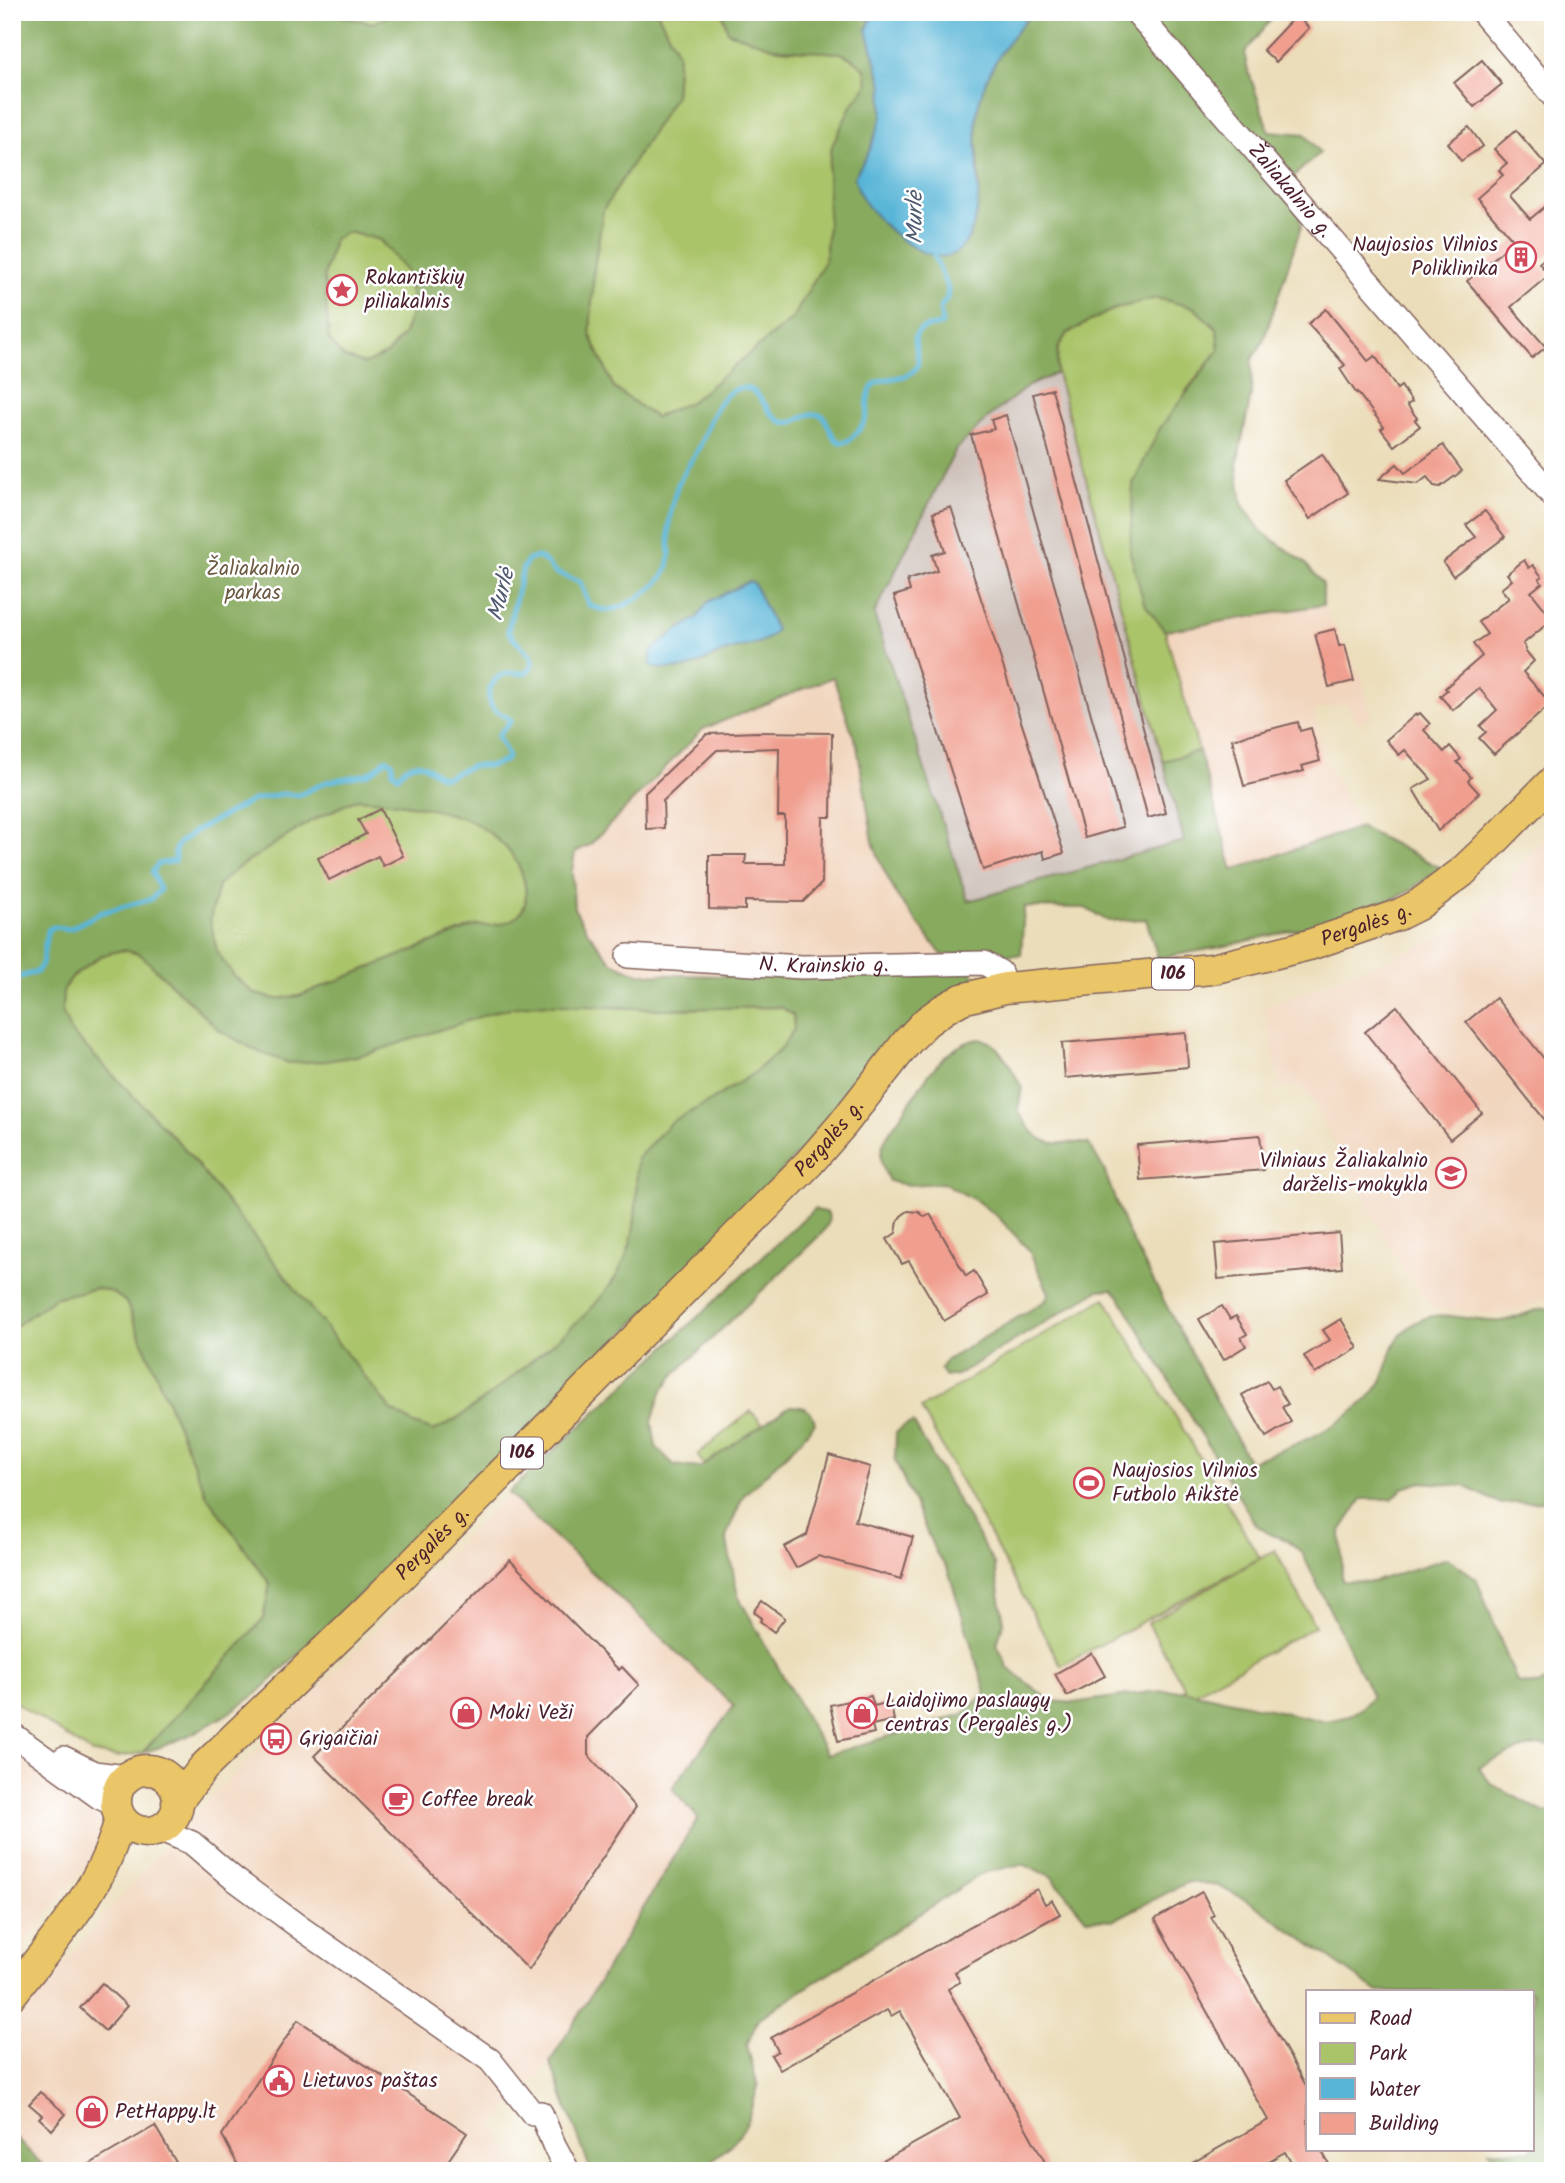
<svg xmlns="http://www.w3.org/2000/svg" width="1565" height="2183" font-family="Kalam,sans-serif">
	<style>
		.built { fill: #f1d5bd }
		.industrial { fill: #cec1ba }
		.green { fill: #aac46a; stroke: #7a724a; stroke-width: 2 }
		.forest { fill: #87aa5e; stroke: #686444; stroke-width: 2; fill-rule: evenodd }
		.water { fill: #59b5d7; stroke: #526a81; stroke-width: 2 }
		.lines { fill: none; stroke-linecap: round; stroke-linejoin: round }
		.stream { stroke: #59b5d7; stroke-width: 5 }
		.building { fill: #f09f8f }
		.minor-casing { stroke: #82625d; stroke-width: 26 }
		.major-casing { stroke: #82625d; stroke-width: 33 }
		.minor { stroke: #fff; stroke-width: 23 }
		.major { stroke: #eac669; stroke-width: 30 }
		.labels { text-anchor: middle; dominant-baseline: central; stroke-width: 5; stroke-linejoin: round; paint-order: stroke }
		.shield { fill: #fff; stroke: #80626b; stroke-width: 2 }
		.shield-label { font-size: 19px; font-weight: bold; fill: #4a1f2b }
		.street-label { font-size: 21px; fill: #4a1f2b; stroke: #fff }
		.poi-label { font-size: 21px; fill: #4a1f2b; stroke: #fff; text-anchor: start }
		.park-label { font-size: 21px; fill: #6c5941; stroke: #fff }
		.water-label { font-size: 23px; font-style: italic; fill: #505b70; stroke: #fff }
	</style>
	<rect width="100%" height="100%" fill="#fff"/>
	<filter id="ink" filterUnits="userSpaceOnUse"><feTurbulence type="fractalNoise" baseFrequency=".0143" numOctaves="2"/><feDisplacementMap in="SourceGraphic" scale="14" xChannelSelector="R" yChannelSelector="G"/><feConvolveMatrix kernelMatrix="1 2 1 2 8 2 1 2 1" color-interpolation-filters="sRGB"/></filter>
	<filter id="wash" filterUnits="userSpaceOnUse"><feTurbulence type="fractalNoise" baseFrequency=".00686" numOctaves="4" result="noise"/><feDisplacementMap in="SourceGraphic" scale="28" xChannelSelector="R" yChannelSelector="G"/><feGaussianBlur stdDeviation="1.57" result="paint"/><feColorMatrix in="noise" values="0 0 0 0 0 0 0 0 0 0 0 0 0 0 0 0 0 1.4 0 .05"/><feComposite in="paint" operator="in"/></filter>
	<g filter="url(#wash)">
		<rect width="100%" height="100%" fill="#ebddb9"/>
		<g class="built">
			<polygon points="1323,605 1362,677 1371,718 1357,724 1346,703 1315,711 1326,760 1360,827 1233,870 1165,631"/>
			<polygon points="833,677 857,746 873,842 881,864 897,896 971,970 721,976 639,974 612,962 587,931 574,908 572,871 575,852 590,845 703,729"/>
			<polygon points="1553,827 1553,1297 1504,1316 1431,1307 1396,1258 1304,1087 1280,1088 1264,1008 1477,923 1473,917 1482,910"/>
			<polygon points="508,1493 734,1706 672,1788 698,1817 550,2062 494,2124 520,2171 49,2171 12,2135 12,2022 187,1822"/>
			<polygon points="12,1751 100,1809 108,1823 107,1839 12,1960"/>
		</g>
		<polygon class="industrial" points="1057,373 1185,841 967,901 874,614 956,449 989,417 1028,386"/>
		<g class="green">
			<polygon points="335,12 397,12 373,23 338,16"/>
			<polygon points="657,12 722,12 729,32 779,49 841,53 855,60 865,69 868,84 850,108 828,227 825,261 793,318 692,401 655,417 614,388 590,334 594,269 603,210 675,96 678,53"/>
			<polygon points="348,232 380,240 406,271 414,306 404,334 387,354 365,364 343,357 329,340 324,276 334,239"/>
			<path d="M1156,298l37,9 24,22 2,21 -33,41 -42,212 21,28 34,120 -36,10 -106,-388c0,-9 -1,-20 2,-27 13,-28 70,-41 97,-48z"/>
			<path d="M357,799c33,2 64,6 96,16 7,2 14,4 20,7 14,8 32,22 41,36 10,15 20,46 2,59 -12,9 -28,8 -42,9l-175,70 -24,3 -20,-5 -22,-19 -16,-23 -7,-32 8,-35 21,-18 72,-46z"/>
			<path d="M122,950l18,4 79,76 40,22 30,11 211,-53 34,-6 127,5 120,-2 12,8 1,14 -13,20 -27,24 -45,29 -38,20 -34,37c-1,28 1,59 -7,86 -13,50 -62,86 -100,117 -32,27 -58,50 -96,69l-20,-7 -23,-14 -208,-263 -113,-116 -8,-20 1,-20 8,-13 29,-22z"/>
			<polygon points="96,1288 112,1292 126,1302 207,1496 270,1584 263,1620 142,1753 117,1757 92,1753 12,1700 12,1329 53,1298"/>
			<polygon points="1105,1298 1260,1558 1061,1666 921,1408"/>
			<polygon points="751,1411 784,1449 727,1497 697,1455"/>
			<polygon points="1275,1550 1315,1626 1189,1696 1148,1623"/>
		</g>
		<g class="forest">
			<path d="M12,12h323l4,4 34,7 25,-11h259l21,41 -3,43 -72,114 -9,59 -4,65 24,54 41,29 37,-16 101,-83 32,-57 3,-34v-57l4,-24 18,-38 18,-24 -3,-15 -10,-9 -14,-7 -62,-4 -51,-17 -6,-20h151l-6,18 16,56 -1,30 -13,36 -15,26 109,67c8,-16 14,-32 16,-51 2,-26 -5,-54 -2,-80 4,-39 30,-74 56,-102h244l-32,40 2,15 22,64 36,3 15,19 -26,23 7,51 -38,115 -11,17 -1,36 -14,70 5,39 20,28 42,30 19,22v21l-158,26 -21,-28 -14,-50 3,-69 27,-56 59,-78 -2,-21 -24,-22 -37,-9 -42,11 -47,24 -9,15 -1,25 -29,13 -39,31 -33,32 -82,165 94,287 216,-60 -21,-80 36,-10 34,119 127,-43 81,41 -37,26 -32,14 -38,13 -113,26 -63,11 -12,-39 -38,2 -23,-13 -61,-1 -3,48h-79l-45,-59 -16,-32 -8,-22 -16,-96 -24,-69 -130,52 -113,116 -15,7 -3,19 2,37 13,23 25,31 27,12 82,2 250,-6 5,11 -141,131 -89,99 -286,287 -202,195c-37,27 -72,47 -116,60l121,-133 7,-36 -63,-88 -81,-194 -14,-10 -16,-4 -42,10 -42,31zM348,232l32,8 26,31 8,35 -10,28 -17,20 -22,10 -22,-7 -14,-17 -5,-64 10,-37zM750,581l4,3 22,46 -21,13 -33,9 -21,11 -15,4 -26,2 9,-33 28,-18 11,-16zM357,799c33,2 64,6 96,16 7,2 14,4 20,7 14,8 32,22 41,36 10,15 20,46 2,59 -12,9 -28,8 -42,9l-175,70 -24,3 -20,-5 -22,-19 -16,-23 -7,-33 8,-34 21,-18 72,-46zM122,950l18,4 79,76 40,22 30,11 38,-2 40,-7 133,-44 34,-6 127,5 120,-2 12,8 1,14 -13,20 -27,24 -45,29 -38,20 -34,37c-1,28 1,59 -7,86 -14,50 -62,86 -100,117 -32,27 -58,50 -96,69l-20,-7 -23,-14 -208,-263 -113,-116 -8,-20 1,-19 8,-14 29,-22z"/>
			<path d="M980,1039l10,3 7,6 10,12 15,28 -4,23c10,16 21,34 42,32 11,0 19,-1 29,1l15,26 23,61 122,231c44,-16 104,-37 131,-79 12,-20 7,-38 29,-56 29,-24 60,-3 92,-6 18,-2 30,-13 52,-13v192l-52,4 -37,-18 -42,-4 -19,6 -11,11h-30l-21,32 1,50 30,1 75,-24 29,20 41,104 19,3 17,-5v67c-17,-7 -58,12 -74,20l12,17 52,28 10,2v357h-52l-12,-21h43v-158h-154l-129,-91 -31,-15 -30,-4 -74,38 -28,-1 -35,-43 -29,-12 -39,9 -225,146 -11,26 11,42 -12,38 -14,19 -33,27h-108l-41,-109 148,-244 -26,-30 62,-82 -226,-213 306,-284 14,4 1,9 -7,11 -148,142 -13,18 -9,29 4,25 18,18 25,3 91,-62c14,0 22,3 25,17l-16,19 -56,54 -17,41 12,59 89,159 136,-41 23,-22 -38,-122 -12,-17 -41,-93 1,-27 8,-7 9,-4 81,142 10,58 -7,22 11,24 43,33 22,2 77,-11 33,-2 140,31c21,-2 37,-7 49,-25l-70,-143 -14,-13 -17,-5 -16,-11 -136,-228 -7,-7 -13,1 -142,85 -12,2 -5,-8 5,-8 100,-60 4,-8 -20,-43 -31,-33 -20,-15 -34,-19 -39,2 -16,-4c-6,-13 -11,-22 -6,-36 3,-10 12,-20 17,-28 20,-29 42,-73 80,-78z"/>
			<polygon points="12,2135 49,2171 16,2171 12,2167"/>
		</g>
		<g class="water">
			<path d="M873,12h160c-26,28 -51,63 -56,102 -5,39 13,95 -13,131 -27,36 -88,-22 -102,-48 -4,-5 -5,-13 -8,-20l15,-25 13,-36 1,-30 -16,-56z"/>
			<path d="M750,581l4,3 22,46c-10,16 -39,16 -55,23 -13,5 -23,12 -36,15 -12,1 -23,2 -34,-1v-15l18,-16 28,-18 11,-16z"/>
		</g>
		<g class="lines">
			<path class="stream" d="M12,979l25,-7 5,-8 5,-33c9,-9 15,0 24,-3l29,-15 51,-14 9,-9 -8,-18 6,-8 17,-3v-11l4,-7 16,-12 58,-31 28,-6 18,1 27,-13 41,-8 10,-6 9,-9 6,3 1,10 5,4 8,-9 12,-4 6,2 16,11 6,1 25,-11h19l15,-5 3,-5 -10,-20c3,-8 11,-9 13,-16 -5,-4 -14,-7 -18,-12 -10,-13 -1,-32 15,-35 6,-1 16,3 21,-3 2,-2 4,-8 3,-10 -2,-11 -20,-17 -24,-30l15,-62 5,-8 10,-3 7,4 9,11 26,10 9,23c6,3 13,5 20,5 17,-2 50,-23 57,-39 6,-12 3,-23 3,-36 -1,-14 4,-35 8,-48 5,-14 14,-25 21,-37 9,-18 18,-62 46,-62 17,0 23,29 39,34 15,5 21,-14 40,-6 5,7 9,24 17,26 9,3 23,-16 26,-24 3,-8 0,-19 4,-27 8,-19 35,-7 46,-23 8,-11 -10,-30 6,-39 6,-3 14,-2 20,-5l-2,-16 7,-10 1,-9 -14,-33v-5"/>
		</g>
		<g id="blocks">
			<g class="building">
				<polygon points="1296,15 1309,28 1276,62 1263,50"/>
				<polygon points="1482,60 1502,84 1474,107 1454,83"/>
				<polygon points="1469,127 1483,146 1461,161 1448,143"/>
				<polygon points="1516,130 1546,165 1510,196 1530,219 1553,200 1553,251 1539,263 1549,275 1511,307 1546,347 1532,358 1467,281 1514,241 1477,198 1503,175 1499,170 1507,163 1494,149"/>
				<polygon points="1326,309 1368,361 1375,356 1397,389 1401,386 1412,402 1407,405 1417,418 1415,420 1420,426 1394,446 1381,429 1384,427 1357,392 1356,393 1340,369 1345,365 1308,324"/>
				<polygon points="1052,389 1166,813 1148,818 1033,394"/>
				<polygon points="1006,415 1123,827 1085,838 971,435 994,429 991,420"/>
				<polygon points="1443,445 1462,471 1440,487 1434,486 1427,477 1418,484 1379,479 1397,464 1405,473"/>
				<polygon points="1322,454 1348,493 1310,519 1284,480"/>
				<polygon points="951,507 1064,853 1045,859 1043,851 983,870 894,596 910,591 907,580 937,571 932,555 945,551 933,513"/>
				<polygon points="1485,511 1505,537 1453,576 1443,562 1476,537 1466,525"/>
				<polygon points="1524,560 1529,568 1533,565 1542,577 1539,579 1542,583 1531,592 1553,619 1523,644 1526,649 1525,650 1534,661 1523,672 1551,704 1494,754 1479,738 1486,732 1480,726 1497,710 1479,688 1453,710 1440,696 1447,690 1445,688 1482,656 1473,644 1487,634 1478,622 1509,598 1501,589 1512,580 1507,574"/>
				<polygon points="1335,629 1339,646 1345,645 1354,681 1329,687 1315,634"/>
				<polygon points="1420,713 1430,724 1424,730 1444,752 1450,746 1461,759 1457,762 1471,777 1468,781 1479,793 1438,831 1413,789 1431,779 1405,750 1399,755 1386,740 1416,714 1417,715"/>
				<polygon points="1298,722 1300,731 1311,728 1320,761 1302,766 1304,771 1244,786 1232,739"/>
				<polygon points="757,732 832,733 831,817 823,817 822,883 803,902 745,901 745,910 709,909 709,855 746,855 745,864 785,864 785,816 778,816 779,748 717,750 663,801 664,828 646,829 645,793 707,734"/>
				<polygon points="380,809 403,856 383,866 378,856 329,880 318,858 366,834 358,820"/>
				<polygon points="1496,998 1553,1070 1553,1130 1466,1022"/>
				<polygon points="1397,1006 1482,1113 1450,1139 1365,1032"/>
				<polygon points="1186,1033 1188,1067 1065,1078 1062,1043"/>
				<polygon points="1260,1135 1264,1170 1140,1180 1137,1145"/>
				<polygon points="908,1211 919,1212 925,1217 930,1214 966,1276 974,1271 988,1295 944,1321 909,1261 902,1264 887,1239 896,1233 898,1221 901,1216"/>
				<polygon points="1339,1233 1342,1268 1218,1279 1215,1244"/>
				<polygon points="1222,1306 1230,1319 1236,1316 1247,1334 1241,1338 1246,1346 1223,1360 1199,1319"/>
				<polygon points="1341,1319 1358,1348 1315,1374 1304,1356 1330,1340 1323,1330"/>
				<polygon points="1267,1381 1272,1389 1277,1386 1288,1404 1282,1407 1291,1422 1266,1437 1242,1395"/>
				<polygon points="829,1455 870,1467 855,1521 913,1537 901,1579 818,1556 796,1568 784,1547 807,1535"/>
				<polygon points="510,1560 619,1670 622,1667 639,1685 588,1737 588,1755 636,1807 529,1970 314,1756"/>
				<polygon points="762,1601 785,1618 774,1632 760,1621 762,1618 754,1612"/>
				<polygon points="1092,1653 1105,1676 1067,1696 1055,1674"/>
				<polygon points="871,1696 874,1706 890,1702 894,1720 872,1725 874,1733 838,1741 830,1705"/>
				<polygon points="1037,1889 1045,1904 1052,1900 1060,1914 955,1972 960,1982 948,1989 1050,2171 865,2171 960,2118 900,2011 891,2016 887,2010 780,2070 771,2055 778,2051 771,2038"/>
				<polygon points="1202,1892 1214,1915 1211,1917 1308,2089 1308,2150 1321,2150 1333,2171 1296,2171 1285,2152 1260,2166 1263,2171 1178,2171 1268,2120 1155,1919"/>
				<polygon points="102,1983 127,2006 105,2031 80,2008"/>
				<polygon points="298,2020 467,2133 441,2171 241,2171 222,2135"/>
				<polygon points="40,2092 66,2114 52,2130 39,2118 42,2115 29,2104"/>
				<polygon points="155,2126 181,2171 78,2171"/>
			</g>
		</g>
	</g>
	<g filter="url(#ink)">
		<use href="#blocks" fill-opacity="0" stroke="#82625d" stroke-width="2"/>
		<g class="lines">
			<g class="minor-casing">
				<g id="minor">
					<path id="s1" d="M1136,12l417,484"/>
					<polyline points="1482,12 1553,96"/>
					<path id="s2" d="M628,956l174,11 182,-4 16,9 5,16"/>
					<polyline points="12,1734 99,1797 116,1805"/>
					<polyline points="64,1758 94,1773 127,1777"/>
					<polyline points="159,1829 192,1843 233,1878 302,1929 490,2060 533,2114 541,2113 554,2145 568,2171"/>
				</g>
			</g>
			<g class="major-casing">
				<g id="major">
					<circle cx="147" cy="1801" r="31"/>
					<path id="s3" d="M177,1802l27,-35 166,-160 439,-444 33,-38 65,-83 19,-20 18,-13 18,-10 43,-11 207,-19 97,-24 89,-30 20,-10 43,-32 19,-18 73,-74"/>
					<path d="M12,1994c41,-54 94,-109 108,-177"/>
				</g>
			</g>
			<use href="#minor" class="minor"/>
			<use href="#major" class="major"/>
		</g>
	</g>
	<defs>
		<g id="building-ring" transform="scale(1.575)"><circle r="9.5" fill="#fff" stroke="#d1495b" stroke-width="1.5"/><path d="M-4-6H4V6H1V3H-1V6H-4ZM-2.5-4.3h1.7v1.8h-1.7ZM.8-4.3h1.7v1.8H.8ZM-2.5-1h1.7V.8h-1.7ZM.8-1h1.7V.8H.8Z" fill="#d1495b"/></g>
		<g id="sight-ring" transform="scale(1.575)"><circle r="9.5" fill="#fff" stroke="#d1495b" stroke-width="1.5"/><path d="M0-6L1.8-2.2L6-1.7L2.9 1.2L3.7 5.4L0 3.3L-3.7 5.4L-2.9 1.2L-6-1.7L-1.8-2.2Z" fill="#d1495b"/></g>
		<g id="school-ring" transform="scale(1.575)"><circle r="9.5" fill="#fff" stroke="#d1495b" stroke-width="1.5"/><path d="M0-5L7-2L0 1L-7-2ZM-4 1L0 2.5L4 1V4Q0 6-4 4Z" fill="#d1495b"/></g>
		<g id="stadium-ring" transform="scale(1.575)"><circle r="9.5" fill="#fff" stroke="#d1495b" stroke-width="1.5"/><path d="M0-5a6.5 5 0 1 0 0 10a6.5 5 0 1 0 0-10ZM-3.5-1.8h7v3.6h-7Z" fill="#d1495b"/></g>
		<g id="shop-ring" transform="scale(1.575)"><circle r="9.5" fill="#fff" stroke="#d1495b" stroke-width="1.5"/><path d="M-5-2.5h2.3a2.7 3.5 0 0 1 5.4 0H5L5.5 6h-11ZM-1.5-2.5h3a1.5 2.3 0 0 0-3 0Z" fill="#d1495b"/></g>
		<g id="bus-ring" transform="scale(1.575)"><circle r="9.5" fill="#fff" stroke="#d1495b" stroke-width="1.5"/><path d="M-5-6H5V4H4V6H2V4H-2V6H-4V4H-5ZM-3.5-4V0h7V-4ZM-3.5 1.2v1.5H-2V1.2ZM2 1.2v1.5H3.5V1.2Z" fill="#d1495b"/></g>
		<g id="cafe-ring" transform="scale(1.575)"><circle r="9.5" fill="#fff" stroke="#d1495b" stroke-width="1.5"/><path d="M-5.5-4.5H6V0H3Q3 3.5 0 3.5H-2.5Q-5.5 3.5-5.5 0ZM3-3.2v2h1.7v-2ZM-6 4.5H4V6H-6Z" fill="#d1495b"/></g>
		<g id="civic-ring" transform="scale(1.575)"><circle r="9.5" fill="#fff" stroke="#d1495b" stroke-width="1.5"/><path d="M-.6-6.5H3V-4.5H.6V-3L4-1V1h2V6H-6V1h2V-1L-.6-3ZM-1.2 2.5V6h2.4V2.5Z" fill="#d1495b"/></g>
	</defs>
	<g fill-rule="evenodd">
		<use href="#building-ring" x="1521" y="257"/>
		<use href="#sight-ring" x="342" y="290"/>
		<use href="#school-ring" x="1451" y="1173"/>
		<use href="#stadium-ring" x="1089" y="1483"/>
		<use href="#shop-ring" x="466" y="1713"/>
		<use href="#shop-ring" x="862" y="1713"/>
		<use href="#bus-ring" x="276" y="1739"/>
		<use href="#cafe-ring" x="398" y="1800"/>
		<use href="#civic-ring" x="279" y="2081"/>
		<use href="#shop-ring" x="92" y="2112"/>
	</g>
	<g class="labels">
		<g class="shield">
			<rect x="1152" y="958.5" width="42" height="31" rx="5"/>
			<rect x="501" y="1437.5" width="42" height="31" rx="5"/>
		</g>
		<g class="shield-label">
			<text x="1173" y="974">106</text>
			<text x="522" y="1453">106</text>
		</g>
		<g class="street-label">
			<text stroke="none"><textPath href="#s1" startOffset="236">Žaliakalnio g.</textPath></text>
			<text stroke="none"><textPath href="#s3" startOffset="1538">Pergalės g.</textPath></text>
			<text stroke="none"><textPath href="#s2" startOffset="196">N. Krainskio g.</textPath></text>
			<text stroke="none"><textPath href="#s3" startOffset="931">Pergalės g.</textPath></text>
			<text stroke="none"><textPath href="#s3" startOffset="364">Pergalės g.</textPath></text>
		</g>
		<g class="poi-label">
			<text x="1498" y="245" text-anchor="end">Naujosios Vilnios<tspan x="1498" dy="24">Poliklinika</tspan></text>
			<text x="365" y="278">Rokantiškių<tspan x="365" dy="24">piliakalnis</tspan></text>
			<text x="1428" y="1161" text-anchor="end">Vilniaus Žaliakalnio<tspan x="1428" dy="24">darželis-mokykla</tspan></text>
			<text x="1112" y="1471">Naujosios Vilnios<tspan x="1112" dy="24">Futbolo Aikštė</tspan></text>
			<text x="885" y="1701">Laidojimo paslaugų<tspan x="885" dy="24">centras (Pergalės g.)</tspan></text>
			<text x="489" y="1713">Moki Veži</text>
			<text x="299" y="1739">Grigaičiai</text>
			<text x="421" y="1800">Coffee break</text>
			<text x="302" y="2081">Lietuvos paštas</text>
			<text x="115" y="2112">PetHappy.lt</text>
		</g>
		<g class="park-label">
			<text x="253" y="569">Žaliakalnio<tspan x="253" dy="24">parkas</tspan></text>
		</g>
		<g class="water-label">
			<text transform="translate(916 218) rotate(-90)">Murlė</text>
			<text transform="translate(502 595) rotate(-76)">Murlė</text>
		</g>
	</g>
	<rect width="1565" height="2183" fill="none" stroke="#fff" stroke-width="42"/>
	<rect x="1306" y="1990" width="228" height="161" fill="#ffffff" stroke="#b7a5aa" stroke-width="2"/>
	<rect x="1320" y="2013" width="35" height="10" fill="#eac669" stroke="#b7a5aa" stroke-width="2"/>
	<text x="1369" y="2025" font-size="21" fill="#4a1f2b">Road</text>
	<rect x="1320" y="2043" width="35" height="21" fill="#aac46a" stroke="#b7a5aa" stroke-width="2"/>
	<text x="1369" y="2060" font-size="21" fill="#4a1f2b">Park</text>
	<rect x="1320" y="2078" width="35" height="21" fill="#59b5d7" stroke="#b7a5aa" stroke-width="2"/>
	<text x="1369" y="2096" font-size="21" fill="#4a1f2b">Water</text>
	<rect x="1320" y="2113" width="35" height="21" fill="#f09f8f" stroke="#b7a5aa" stroke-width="2"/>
	<text x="1369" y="2130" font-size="21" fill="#4a1f2b">Building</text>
</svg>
